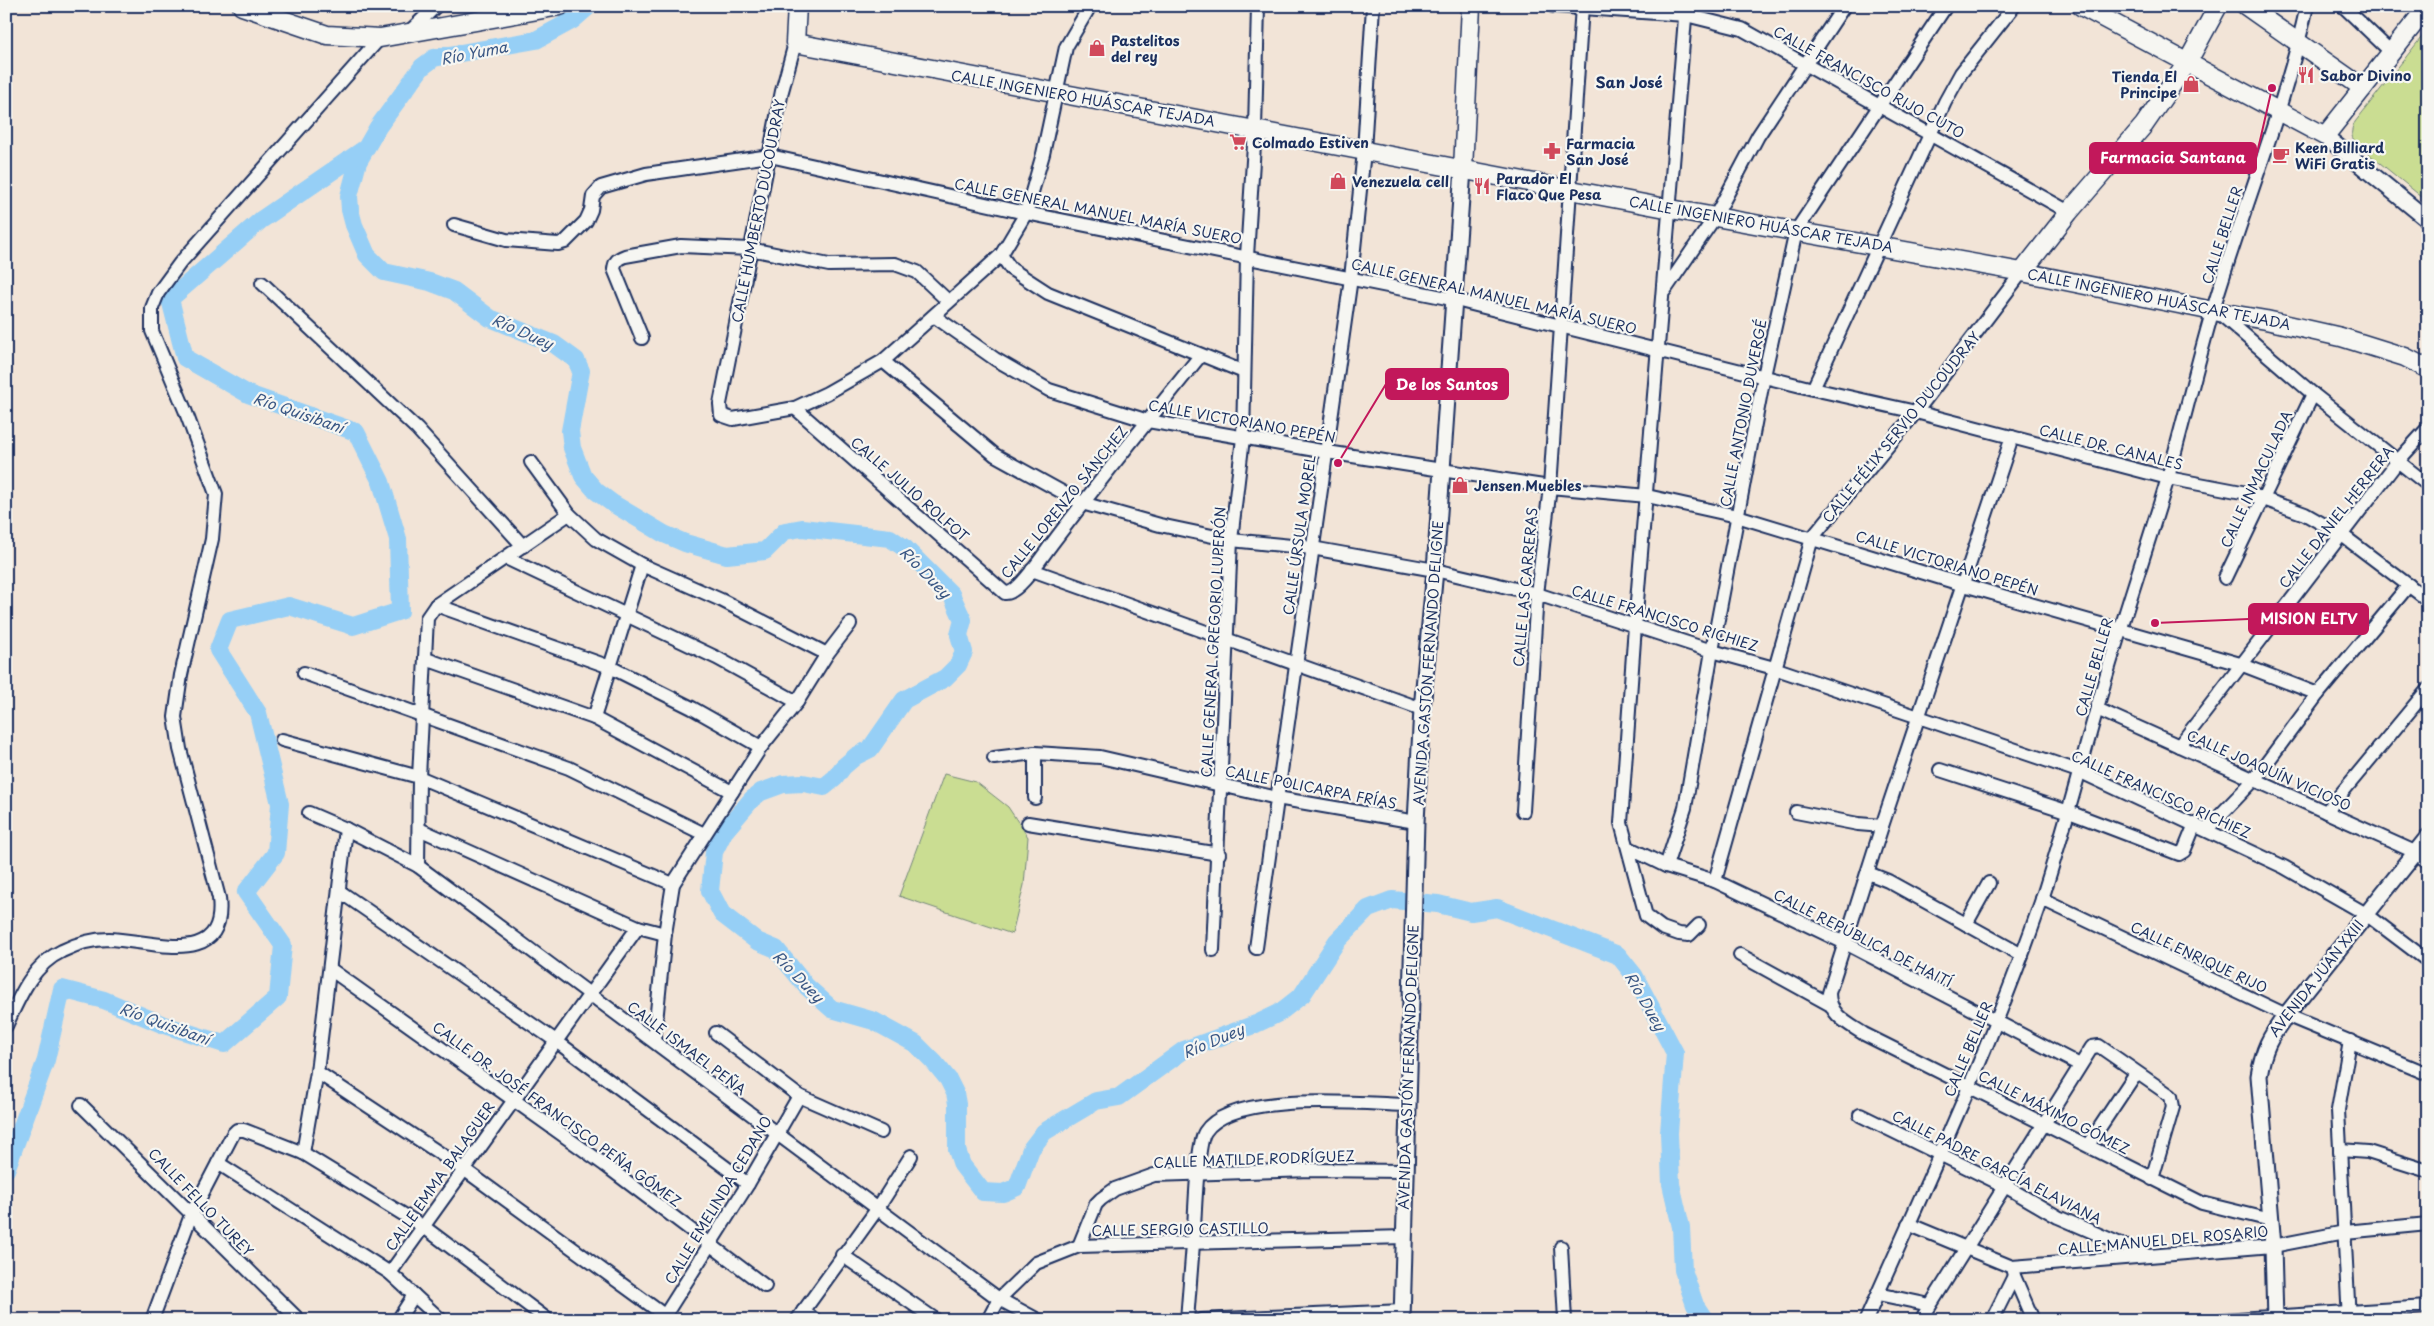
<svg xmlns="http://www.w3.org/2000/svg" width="2434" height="1326" font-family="'Playpen Sans',sans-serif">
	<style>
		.green { fill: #cadd92; stroke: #728678 }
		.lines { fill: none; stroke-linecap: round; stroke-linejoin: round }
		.river { stroke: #96cff6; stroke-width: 18 }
		.minor-casing { stroke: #1b2f5e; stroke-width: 16 }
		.tertiary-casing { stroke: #1b2f5e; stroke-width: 19 }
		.secondary-casing { stroke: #1b2f5e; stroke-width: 21 }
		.minor { stroke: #f6f6f2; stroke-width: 12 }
		.tertiary { stroke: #f6f6f2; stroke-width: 15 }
		.secondary { stroke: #f6f6f2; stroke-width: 18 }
		.labels { text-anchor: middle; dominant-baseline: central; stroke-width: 4.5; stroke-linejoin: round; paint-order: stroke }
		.poi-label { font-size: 14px; font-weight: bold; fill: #1b2f5e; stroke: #f6f6f2; text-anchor: start }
		.street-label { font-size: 14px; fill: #1b2f5e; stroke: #f6f6f2 }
		.water-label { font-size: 15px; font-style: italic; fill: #3a5784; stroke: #f6f6f2 }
		.neighbourhood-label { font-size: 15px; font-weight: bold; fill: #1b2f5e; stroke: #f6f6f2 }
		.leader { fill: none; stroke: #c2185b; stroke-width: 2 }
		.callout-dot { fill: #c2185b; stroke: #f6f6f2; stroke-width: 2 }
		.callout { fill: #c2185b; stroke: #c2185b; stroke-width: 2 }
		.callout-label { font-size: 15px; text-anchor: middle; font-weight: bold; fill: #fff }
	</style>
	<rect width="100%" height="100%" fill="#f2e4d7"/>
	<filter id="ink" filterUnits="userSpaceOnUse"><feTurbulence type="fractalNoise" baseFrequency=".02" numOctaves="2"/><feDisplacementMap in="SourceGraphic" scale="10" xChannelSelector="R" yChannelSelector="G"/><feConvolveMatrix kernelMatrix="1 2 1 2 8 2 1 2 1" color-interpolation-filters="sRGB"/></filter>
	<g filter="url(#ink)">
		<g class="green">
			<path d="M2428,29v173l-69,-56c-9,-9 -9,-13 -4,-24z"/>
			<polygon points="944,774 976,782 1008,807 1028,837 1024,885 1012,934 899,896"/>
		</g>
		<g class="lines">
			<g class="river">
				<polyline points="589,6 573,20 536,40 449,55 434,58 422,67 378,127 358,162 349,196 350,210 354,225 367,255 384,272 430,282 454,291 490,318 554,344 576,360 581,371 570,431 572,448 583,476 596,491 612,503 664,534 685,543 727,555 765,551 785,531 802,528 890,538 906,549 951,594 963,620 959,635 964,652 958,665 945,678 904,700 870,749 856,756 843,767 835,778 824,787 803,783 783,784 761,792 752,799 724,832 714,852 710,891 722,914 757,941 776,949 806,986 832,1009 874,1021 916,1044 934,1062 948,1079 955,1093 957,1104 957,1150 962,1165 983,1192 1003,1193 1017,1187 1031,1149 1044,1132 1096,1101 1119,1097 1184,1050 1256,1024 1279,1013 1302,995 1337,941 1368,909 1392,900 1438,904 1471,912 1497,908 1618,955 1634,975 1675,1053 1669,1133 1671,1184 1681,1227 1683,1270 1695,1305 1705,1320"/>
				<polyline points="6,1170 46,1060 62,989 104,1000 164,1025 224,1044 278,997 283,945 246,892 276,853 280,804 258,713 218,650 230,620 289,606 353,626 400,611 398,539 381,482 356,432 248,394 185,358 170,299 261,220 363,150"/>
			</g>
			<g class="minor-casing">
				<g id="minor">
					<polyline points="1553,6 1686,15 1742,29 2069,212"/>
					<polyline points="1686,6 1635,626 1621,823 1646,916 1662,928 1679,934 1689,935 1699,925"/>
					<polyline points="2343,6 2391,52"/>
					<polyline points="408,33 436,6"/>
					<polyline points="795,43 782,91 720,404 721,415 733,419 795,408 827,393 883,361 1001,255 1026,213 1043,154 1066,47 1090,6"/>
					<polyline points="454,225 506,240 558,244 565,242 586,221 591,210 593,196 601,187 646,174 770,156 1026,213 1452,299 1813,389 1916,412 2168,478 2247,493 2305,514 2342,535 2428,600"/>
					<polyline points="1001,255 1011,269 1048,293 1244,372"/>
					<polyline points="262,283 417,429 523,546"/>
					<polyline points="1665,290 1715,217 1758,136 1844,6"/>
					<polyline points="2218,312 2313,394 2428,485"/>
					<polyline points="934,316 995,359 1049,390 1148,421 1327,452 1550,487 1647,496 1737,516 1964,585 2240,664 2318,694"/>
					<path d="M642,338l-28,-69c1,-8 3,-10 11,-13l56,-10 69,3 79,16 66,-1 22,8 31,29"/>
					<polyline points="883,361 995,455 1082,503 1160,525 1231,540 1312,548 1435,570 1537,594 1712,651 1774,668 2081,772 2284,867 2366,914 2428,961"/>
					<polyline points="1813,389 1945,102 1961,73 2014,6"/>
					<path d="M795,408l210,185c13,2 38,-38 46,-48 48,-64 99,-127 149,-189"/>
					<path d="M2012,437l-130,389 -53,167c0,22 18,30 35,41l338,169 69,17"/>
					<polyline points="531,462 569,514 596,539 642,565 721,600 827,654"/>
					<polyline points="506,558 717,658 797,702"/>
					<polyline points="1032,570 1422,709"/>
					<polyline points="2225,578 2313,394"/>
					<polyline points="436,605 610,667 692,708 761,747"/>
					<polyline points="426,659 594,718 732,792"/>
					<polyline points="304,673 569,768 704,834"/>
					<polyline points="2097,709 2415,852 2428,862"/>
					<polyline points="594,718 642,565"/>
					<polyline points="282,740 419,777 673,884"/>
					<polyline points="2179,746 2398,461 2428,428"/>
					<polyline points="1035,753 1035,798"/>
					<polyline points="994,758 1035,753 1100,757 1277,798 1416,822"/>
					<polyline points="1940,770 2069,812 2179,854 2184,851 2195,824"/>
					<polyline points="1523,811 1537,594 1550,487 1561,326 1582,6"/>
					<polyline points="1796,812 1858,824 1882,826"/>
					<polyline points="2326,812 2428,689"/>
					<polyline points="309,813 346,829 418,866 999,1299 1038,1320"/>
					<polyline points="1028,823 1219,854"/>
					<polyline points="419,829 638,927 665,934"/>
					<polyline points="2207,829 2254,780 2318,694 2409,585"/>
					<polyline points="1629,848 1666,866 1715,881 1845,943 2080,1065"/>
					<polyline points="418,866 419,777 427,618 436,605 569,514"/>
					<polyline points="1666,866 1685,808 1712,651 1764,376 1796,231 1946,6"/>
					<polyline points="1868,873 1888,881 2022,955"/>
					<polyline points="1715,881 1812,538 1916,412 2022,272"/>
					<polyline points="339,891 556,1041 748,1184"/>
					<polyline points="2042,899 2286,1015 2428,1074"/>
					<polyline points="1966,924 1989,883"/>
					<polyline points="1256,948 1351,278 1364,151 1373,6"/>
					<polyline points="1213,950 1231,540 1243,438 1247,256 1255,129 1258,6"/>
					<polyline points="1740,955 1829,1004"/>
					<polyline points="330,969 605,1165 765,1286"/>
					<path d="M6,1026c13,-28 26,-61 56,-75 14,-7 31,-12 47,-12 42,1 118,31 110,-41l-39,-149 -5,-32 6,-42 31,-136 4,-45 -31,-84 -33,-79v-23l6,-15 22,-30 200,-225"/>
					<polyline points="716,1033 799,1096 881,1132"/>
					<polyline points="654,1041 665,934 673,884 761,747 797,702 827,654 850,624"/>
					<polyline points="317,1072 465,1170 671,1320"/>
					<polyline points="81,1105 299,1320"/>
					<polyline points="1860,1115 2005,1186 2058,1217 2146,1255"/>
					<polyline points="2088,1145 2136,1073"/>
					<polyline points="2340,1150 2368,1152 2428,1171"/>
					<polyline points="303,1153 317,1072 346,829"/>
					<polyline points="218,1163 390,1273 441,1320"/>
					<polyline points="1908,1224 2012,1267 2273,1246 2345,1232 2428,1224"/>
					<polyline points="1079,1246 1096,1204 1101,1199 1115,1189 1154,1175 1311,1170 1405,1171"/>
					<polyline points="1561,1247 1565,1320"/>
					<polyline points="842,1255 936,1320"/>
					<polyline points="2012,1267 2014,1276 2033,1320"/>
					<polyline points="390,1273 638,927"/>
					<polyline points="1878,1294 1930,1305"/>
					<polyline points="803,1311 815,1320"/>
					<polyline points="152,1320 191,1215 233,1134 237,1130 244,1130 303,1153 424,1227 548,1320"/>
					<polyline points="398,1320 414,1295"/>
					<polyline points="662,1320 748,1184 799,1096"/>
					<polyline points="797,1320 878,1208 911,1156"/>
					<polyline points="988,1320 999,1299 1036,1263 1079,1246 1404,1237"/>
					<path d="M1187,1320c2,-25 4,-51 6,-76 2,-21 3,-98 12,-112 27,-42 159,-28 204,-27"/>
					<polyline points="1201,1320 1403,1311"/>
					<path d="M1866,1320c61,-138 126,-275 175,-418 22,-67 39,-134 58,-201 21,-74 46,-147 68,-220 16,-56 29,-113 45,-168 30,-103 72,-202 95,-307"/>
					<polyline points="1921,1320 2092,1047 2099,1046 2171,1096 2173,1107 2152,1179"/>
					<polyline points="1992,1320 2014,1276"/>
					<polyline points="2222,1320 2428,1307"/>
					<polyline points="2349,1320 2338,1110 2350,1041"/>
				</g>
			</g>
			<g class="tertiary-casing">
				<g id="tertiary">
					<polyline points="2325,136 2428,220"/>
					<polyline points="1402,1320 1416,822 1422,709 1435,570 1463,169"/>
					<path d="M2275,1320l-2,-74 -14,-170c4,-27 11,-39 27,-61l142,-178"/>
				</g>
			</g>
			<g class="secondary-casing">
				<g id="secondary">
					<polyline points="242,6 327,35 380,38 560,6"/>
					<polyline points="797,6 795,43 1671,209 2022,272 2213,311 2266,320 2341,337 2405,357 2428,369"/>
					<polyline points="2081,6 2325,136 2428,6"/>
					<polyline points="2246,6 2363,88"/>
					<polyline points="1463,169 1471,6"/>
					<polyline points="2022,272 2069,212 2144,125 2187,63 2218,6"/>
				</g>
			</g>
			<use href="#minor" class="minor"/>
			<use href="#tertiary" class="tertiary"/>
			<use href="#secondary" class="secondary"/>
		</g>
	</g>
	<defs>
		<g id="shop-bare" transform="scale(1.35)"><path d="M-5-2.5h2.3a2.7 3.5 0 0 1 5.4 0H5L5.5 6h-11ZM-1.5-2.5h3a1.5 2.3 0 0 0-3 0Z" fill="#d1495b" stroke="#f6f6f2" stroke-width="2.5" paint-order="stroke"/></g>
		<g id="restaurant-bare" transform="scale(1.35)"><path d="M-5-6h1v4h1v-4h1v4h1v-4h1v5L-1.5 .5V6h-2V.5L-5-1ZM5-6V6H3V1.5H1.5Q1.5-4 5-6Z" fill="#d1495b" stroke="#f6f6f2" stroke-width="2.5" paint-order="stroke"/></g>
		<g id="supermarket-bare" transform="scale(1.35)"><path d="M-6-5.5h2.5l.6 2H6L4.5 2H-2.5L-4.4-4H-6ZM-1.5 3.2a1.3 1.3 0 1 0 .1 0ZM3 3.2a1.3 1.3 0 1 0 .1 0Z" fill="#d1495b" stroke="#f6f6f2" stroke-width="2.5" paint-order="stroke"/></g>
		<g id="pharmacy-bare" transform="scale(1.35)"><path d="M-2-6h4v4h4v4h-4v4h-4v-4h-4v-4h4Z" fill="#d1495b" stroke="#f6f6f2" stroke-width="2.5" paint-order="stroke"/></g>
		<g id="cafe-bare" transform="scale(1.35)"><path d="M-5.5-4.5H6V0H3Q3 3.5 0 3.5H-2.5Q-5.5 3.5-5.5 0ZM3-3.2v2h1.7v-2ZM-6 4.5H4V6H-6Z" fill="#d1495b" stroke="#f6f6f2" stroke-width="2.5" paint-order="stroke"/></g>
	</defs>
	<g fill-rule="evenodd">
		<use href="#shop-bare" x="1097" y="48"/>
		<use href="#restaurant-bare" x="2306" y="75"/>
		<use href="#shop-bare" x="2191" y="84"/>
		<use href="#supermarket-bare" x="1238" y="142"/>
		<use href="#pharmacy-bare" x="1552" y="151"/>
		<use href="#cafe-bare" x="2281" y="155"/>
		<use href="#shop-bare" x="1338" y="181"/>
		<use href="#restaurant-bare" x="1482" y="186"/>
		<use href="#shop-bare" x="1460" y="485"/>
	</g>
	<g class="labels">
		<g class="poi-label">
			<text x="1111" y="40">Pastelitos<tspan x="1111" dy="16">del rey</tspan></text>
			<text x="2320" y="75">Sabor Divino</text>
			<text x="2177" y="76" text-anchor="end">Tienda El<tspan x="2177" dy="16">Principe</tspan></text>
			<text x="1252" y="142">Colmado Estiven</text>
			<text x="1566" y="143">Farmacia<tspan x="1566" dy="16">San José</tspan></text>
			<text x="2295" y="147">Keen Billiard<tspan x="2295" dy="16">WiFi Gratis</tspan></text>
			<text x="1496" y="178">Parador El<tspan x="1496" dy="16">Flaco Que Pesa</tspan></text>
			<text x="1352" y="181">Venezuela cell</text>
			<text x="1474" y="485">Jensen Muebles</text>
		</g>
		<g class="street-label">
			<text transform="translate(1869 82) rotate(29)">CALLE FRANCISCO RIJO CUTO</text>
			<text transform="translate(1083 98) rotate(10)">CALLE INGENIERO HUÁSCAR TEJADA</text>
			<text transform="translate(758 211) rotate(-79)">CALLE HUMBERTO DUCOUDRAY</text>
			<text transform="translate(1098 211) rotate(11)">CALLE GENERAL MANUEL MARÍA SUERO</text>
			<text transform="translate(1761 224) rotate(10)">CALLE INGENIERO HUÁSCAR TEJADA</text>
			<text transform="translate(2222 235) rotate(-72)">CALLE BELLER</text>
			<text transform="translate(1494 296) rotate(13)">CALLE GENERAL MANUEL MARÍA SUERO</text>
			<text transform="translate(2159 299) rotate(11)">CALLE INGENIERO HUÁSCAR TEJADA</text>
			<text transform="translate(1743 413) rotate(-79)">CALLE ANTONIO DUVERGÉ</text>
			<text transform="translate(1242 421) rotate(10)">CALLE VICTORIANO PEPÉN</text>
			<text transform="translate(1901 427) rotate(-51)">CALLE FÉLIX SERVIO DUCOUDRAY</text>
			<text transform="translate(2111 447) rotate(14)">CALLE DR. CANALES</text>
			<text transform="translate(2256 479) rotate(-65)">CALLE INMACULADA</text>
			<text transform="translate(910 489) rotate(41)">CALLE JULIO ROLFOT</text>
			<text transform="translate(1064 502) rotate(-51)">CALLE LORENZO SÁNCHEZ</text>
			<text transform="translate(2336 517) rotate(-52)">CALLE DANIEL HERRERA</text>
			<text transform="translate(1299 535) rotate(-82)">CALLE ÚRSULA MOREL</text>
			<text transform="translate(1947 563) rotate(17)">CALLE VICTORIANO PEPÉN</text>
			<text transform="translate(1525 587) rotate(-85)">CALLE LAS CARRERAS</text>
			<text transform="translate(1665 618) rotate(17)">CALLE FRANCISCO RICHIEZ</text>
			<text transform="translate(1213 642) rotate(-87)">CALLE GENERAL GREGORIO LUPERÓN</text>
			<text transform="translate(1428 663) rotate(-86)">AVENIDA GASTÓN FERNANDO DELIGNE</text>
			<text transform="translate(2094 667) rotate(-74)">CALLE BELLER</text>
			<text transform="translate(2269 770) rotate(24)">CALLE JOAQUÍN VICIOSO</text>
			<text transform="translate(1311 787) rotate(11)">CALLE POLICARPA FRÍAS</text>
			<text transform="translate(2161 794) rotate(24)">CALLE FRANCISCO RICHIEZ</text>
			<text transform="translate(1863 938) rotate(27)">CALLE REPÚBLICA DE HAITÍ</text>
			<text transform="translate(2199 957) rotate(25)">CALLE ENRIQUE RIJO</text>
			<text transform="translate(2316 978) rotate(-52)">AVENIDA JUAN XXIII</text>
			<text transform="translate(687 1048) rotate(37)">CALLE ISMAEL PEÑA</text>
			<text transform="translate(1968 1049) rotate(-67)">CALLE BELLER</text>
			<text transform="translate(1408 1067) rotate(-88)">AVENIDA GASTÓN FERNANDO DELIGNE</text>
			<text transform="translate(2054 1112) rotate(27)">CALLE MÁXIMO GÓMEZ</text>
			<text transform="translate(557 1114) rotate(36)">CALLE DR. JOSÉ FRANCISCO PEÑA GÓMEZ</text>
			<text transform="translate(1254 1159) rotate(-2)">CALLE MATILDE RODRÍGUEZ</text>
			<text transform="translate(1997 1167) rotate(27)">CALLE PADRE GARCÍA ELAVIANA</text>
			<text transform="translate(440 1176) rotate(-55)">CALLE EMMA BALAGUER</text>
			<text transform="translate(718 1200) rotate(-59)">CALLE EMELINDA CEDANO</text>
			<text transform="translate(201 1202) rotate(46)">CALLE FELLO TUREY</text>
			<text transform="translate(1180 1229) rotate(-1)">CALLE SERGIO CASTILLO</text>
			<text transform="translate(2163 1240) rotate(-5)">CALLE MANUEL DEL ROSARIO</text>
		</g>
		<g class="water-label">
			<text transform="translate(474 52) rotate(-11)">Río Yuma</text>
			<text transform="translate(523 331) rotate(24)">Río Duey</text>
			<text transform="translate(299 412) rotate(19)">Río Quisibaní</text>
			<text transform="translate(926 572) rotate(46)">Río Duey</text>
			<text transform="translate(799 976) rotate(46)">Río Duey</text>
			<text transform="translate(1646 1001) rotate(60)">Río Duey</text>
			<text transform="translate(165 1023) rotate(20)">Río Quisibaní</text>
			<text transform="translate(1213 1040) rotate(-23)">Río Duey</text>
		</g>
		<g class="neighbourhood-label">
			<text x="1629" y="81">San José</text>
		</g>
	</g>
	<path class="leader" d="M2272 88L2256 158M1338 463L1386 384M2155 623L2249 619"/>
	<g class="callout-dot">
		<circle cx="2272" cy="88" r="5"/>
		<circle cx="1338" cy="463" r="5"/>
		<circle cx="2155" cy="623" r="5"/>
	</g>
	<g class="callout">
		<rect x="2090" y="143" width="166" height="30" rx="5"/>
		<rect x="1386" y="369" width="122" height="30" rx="5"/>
		<rect x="2249" y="604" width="119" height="30" rx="5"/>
	</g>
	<g class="callout-label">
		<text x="2173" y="163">Farmacia Santana</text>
		<text x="1447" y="390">De los Santos</text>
		<text x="2309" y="624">MISION ELTV</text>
	</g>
	<rect width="2434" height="1326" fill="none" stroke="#f6f6f2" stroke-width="25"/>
	<rect x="12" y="12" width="2409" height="1301" fill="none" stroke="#1b2f5e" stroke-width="2" filter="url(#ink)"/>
</svg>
